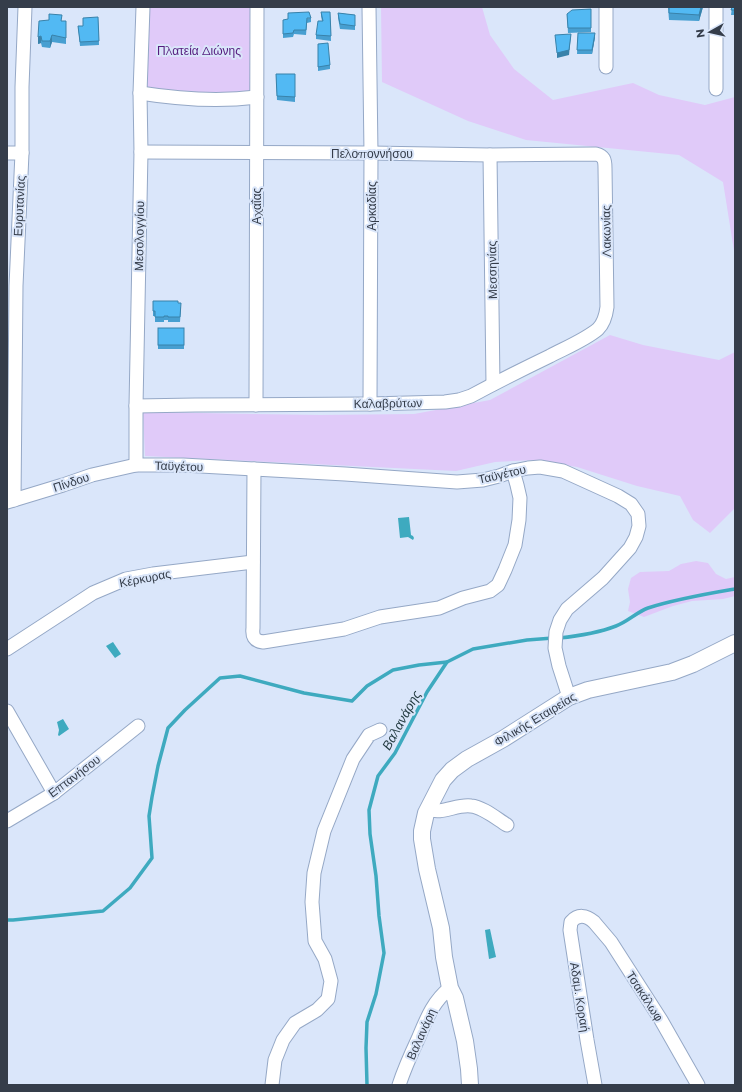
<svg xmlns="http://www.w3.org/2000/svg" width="742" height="1092" font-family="Montserrat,sans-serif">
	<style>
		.green { fill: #e0caf9 }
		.water { fill: #3eaabf }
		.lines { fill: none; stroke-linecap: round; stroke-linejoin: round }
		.stream { stroke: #3eaabf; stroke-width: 3.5 }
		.minor-casing { stroke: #95a8c6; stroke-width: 15 }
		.major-casing { stroke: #95a8c6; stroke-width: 18 }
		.minor { stroke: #fff; stroke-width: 13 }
		.major { stroke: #fff; stroke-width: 16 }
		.wall { fill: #479fd1 }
		.shaded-wall { fill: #3982aa }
		.building { fill: #52b9f3; stroke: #3982aa }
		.labels { text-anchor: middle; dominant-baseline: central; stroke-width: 4; stroke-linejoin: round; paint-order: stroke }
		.park-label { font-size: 12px; fill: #551c7e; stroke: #dae6fa }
		.street-label { font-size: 12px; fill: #353d4a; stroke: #dae6fa }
		.water-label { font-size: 13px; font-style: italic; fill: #243c42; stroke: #dae6fa }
	</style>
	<rect width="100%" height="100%" fill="#dae6fa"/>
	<g class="green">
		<polygon points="148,7 250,7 250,93 146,94"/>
		<polygon points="381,7 482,7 490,35 514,69 553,100 633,83 659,95 705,105 735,97 735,257 723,182 679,155 526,140 468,121 382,82"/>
		<polygon points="610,335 643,345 719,360 735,352 735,508 710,533 693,520 680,496 637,486 577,467 535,460 495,462 456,471 145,456 143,412 320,415 414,414 490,400"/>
		<polygon points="696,561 708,563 716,574 726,579 735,577 735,596 723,599 692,601 673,606 644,617 628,611 630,602 628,589 631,578 640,572 669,571 681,564"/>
	</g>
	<g class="water">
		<polygon points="409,517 411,535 413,536 414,538 413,540 408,537 400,538 398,518"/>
		<polygon points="113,642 121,654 115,658 106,646"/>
		<polygon points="63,719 69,729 59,736 58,735 59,730 57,722"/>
		<polygon points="490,929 496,957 489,959 485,930"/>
	</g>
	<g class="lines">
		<g class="stream">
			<path d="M559,638c20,-2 39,-5 57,-12 11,-4 21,-14 32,-18 28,-9 58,-14 87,-19"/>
			<polyline points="7,920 13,920 103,911 130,888 152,858 149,816 152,797 158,766 168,728 185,710 220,678 240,676 304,693 352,701 367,686 393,670 419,665 447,662"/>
			<polyline points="367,1085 366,1048 367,1022 376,994 384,953 379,916 376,876 370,834 369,810 378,776 395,753 427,692 447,662 473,649 527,640 553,638"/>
		</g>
		<g class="minor-casing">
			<g id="minor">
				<polyline points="369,7 371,153 370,404"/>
				<polyline points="606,7 606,67"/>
				<polyline points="716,7 716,89"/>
				<path d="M140,93c38,6 78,9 117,4"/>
				<polyline points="7,153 22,153"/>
				<polyline points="490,155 493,384"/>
				<polyline points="256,405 257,7"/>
				<path d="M136,406l59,-1 175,-1 75,-2 14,-2 12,-4c26,-14 52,-27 79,-40 15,-8 35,-16 48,-27 6,-6 8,-14 9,-22l-2,-139c0,-8 -1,-12 -9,-14l-106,1 -119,-2 -230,-1"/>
				<polyline points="136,465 136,406 141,152 140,93 143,7"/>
				<path d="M254,469l-1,159c-1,8 1,13 10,14l81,-13 36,-12 59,-9 24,-10 27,-7 8,-6 7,-15 10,-25 4,-25 1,-22 -3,-13 -4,-14"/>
				<polyline points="14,500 16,286 22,153 22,87 25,7"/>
				<polyline points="7,502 63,485 92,475 136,465 183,465 254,469 345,474 457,482 483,480 499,476 513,471 528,468 540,467 563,471 618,496 631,504 638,514 639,526 636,537 630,548 603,578 567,609 560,620 556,632 555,648 559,666 569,697"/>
				<polyline points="7,649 93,593 126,579 153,574 253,562"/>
				<polyline points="7,711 54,793"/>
				<path d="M428,809c14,6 28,-5 43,-3 12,1 26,13 36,19"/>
				<polyline points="7,821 54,793 138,726"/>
				<polyline points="272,1085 275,1060 283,1040 295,1023 317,1010 328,999 331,981 325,959 315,941 312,902 314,873 324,831 353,759 369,735 380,730"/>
				<path d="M399,1085c5,-15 12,-31 19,-46 8,-19 15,-38 32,-51"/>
				<path d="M595,1085l-8,-45 -17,-110 1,-8c7,-8 15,-7 23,0l17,20 50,78 37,65"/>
			</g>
		</g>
		<g class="major-casing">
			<polyline id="major" points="470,1085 469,1069 465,1041 455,998 450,988 444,957 441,928 427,869 422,839 422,831 426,813 443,780 452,770 467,759 503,739 569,697 588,690 672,672 693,664 735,643"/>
		</g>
		<use href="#minor" class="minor"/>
		<use href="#major" class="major"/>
	</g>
	<g class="wall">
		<polygon points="668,7 703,7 699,21 669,20"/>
		<polygon points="732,7 735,7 735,15 731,15"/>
		<polygon points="591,9 591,32 568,33 567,14"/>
		<polygon points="321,12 330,12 331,41 316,39 316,35 322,21 321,16"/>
		<polygon points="338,13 355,15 355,30 340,29 338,18"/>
		<polygon points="49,14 62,21 66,21 66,44 52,42 50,48 42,47 41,43 38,44 49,20"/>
		<polygon points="98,17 99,45 80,46 78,26 83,26"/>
		<polygon points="311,18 311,22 307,23 306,35 294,34 293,37 283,38 283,20"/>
		<polygon points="578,33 595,37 592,54 577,54"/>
		<polygon points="318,44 330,65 330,69 318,71"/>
		<polygon points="276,74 295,74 295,102 277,100"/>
		<polygon points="153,301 178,303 181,308 180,322 168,322 168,320 164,320 164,322 155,322 155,316 153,316"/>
		<rect x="158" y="328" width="26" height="21"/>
	</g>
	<g class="shaded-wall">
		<polygon points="701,7 703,7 699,21 699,15"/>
		<polygon points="595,33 595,37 592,54 592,50"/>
		<polygon points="571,34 569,55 557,58 557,53"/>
		<polygon points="52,35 52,42 50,48 50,41"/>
		<polygon points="41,36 41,43 38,44 38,37"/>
	</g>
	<g class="building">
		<polygon points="669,7 701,7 699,15 669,13"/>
		<polygon points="732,7 735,7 735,10 731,10"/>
		<polygon points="591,9 591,28 568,28 567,14 572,10"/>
		<polygon points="309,12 311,18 307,18 306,30 294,30 293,33 283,34 283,20 288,19 288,13"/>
		<polygon points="321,12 330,12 331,36 316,35 318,21 323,21"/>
		<polygon points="338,13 355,15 355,26 340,24"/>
		<polygon points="49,14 62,15 61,21 66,21 66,38 52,35 50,41 42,41 41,36 38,37 39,21 49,20"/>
		<polygon points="98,17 99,41 80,42 78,26 83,26 83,18"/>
		<polygon points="578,33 595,33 592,50 577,50"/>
		<polygon points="571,34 569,50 557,53 555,35"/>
		<polygon points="328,43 330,65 318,67 318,44"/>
		<polygon points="276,74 295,74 295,97 277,96"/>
		<polygon points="153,301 178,301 178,303 181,303 180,317 168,317 168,316 164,316 164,317 155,317 155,311 153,311"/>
		<rect x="158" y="328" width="26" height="17"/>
	</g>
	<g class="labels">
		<g class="park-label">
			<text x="199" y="50">Πλατεία Διώνης</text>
		</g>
		<g class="street-label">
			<text x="372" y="153">Πελοποννήσου</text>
			<text transform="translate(19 206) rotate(-87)">Ευρυτανίας</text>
			<text transform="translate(256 206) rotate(-90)">Αχαΐας</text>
			<text transform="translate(371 206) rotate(-90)">Αρκαδίας</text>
			<text transform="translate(606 231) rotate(-91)">Λακωνίας</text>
			<text transform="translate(139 236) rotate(-89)">Μεσολογγίου</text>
			<text transform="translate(492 270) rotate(-91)">Μεσσηνίας</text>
			<text transform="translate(388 403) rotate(-1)">Καλαβρύτων</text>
			<text transform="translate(179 466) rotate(2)">Ταϋγέτου</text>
			<text transform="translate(502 474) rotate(-13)">Ταϋγέτου</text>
			<text transform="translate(71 482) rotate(-18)">Πίνδου</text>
			<text transform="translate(145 578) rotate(-11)">Κέρκυρας</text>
			<text transform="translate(535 719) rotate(-31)">Φιλικής Εταιρείας</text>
			<text transform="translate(74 776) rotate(-37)">Επτανήσου</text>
			<text transform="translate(645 996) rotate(57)">Τσακάλωφ</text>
			<text transform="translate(580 997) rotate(81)">Αδαμ. Κοραή</text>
			<text transform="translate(421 1034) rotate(-66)">Βαλανάρη</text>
		</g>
		<g class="water-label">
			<text transform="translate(401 720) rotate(-61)">Βαλανάρης</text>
		</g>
	</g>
	<rect width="742" height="1092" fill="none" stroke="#353d4a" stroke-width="16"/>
	<g transform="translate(710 32) rotate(262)" stroke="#dae6fa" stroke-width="3" paint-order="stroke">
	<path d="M0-3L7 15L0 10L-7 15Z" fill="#353d4a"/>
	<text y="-6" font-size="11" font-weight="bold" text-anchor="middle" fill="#353d4a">N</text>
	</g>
</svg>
